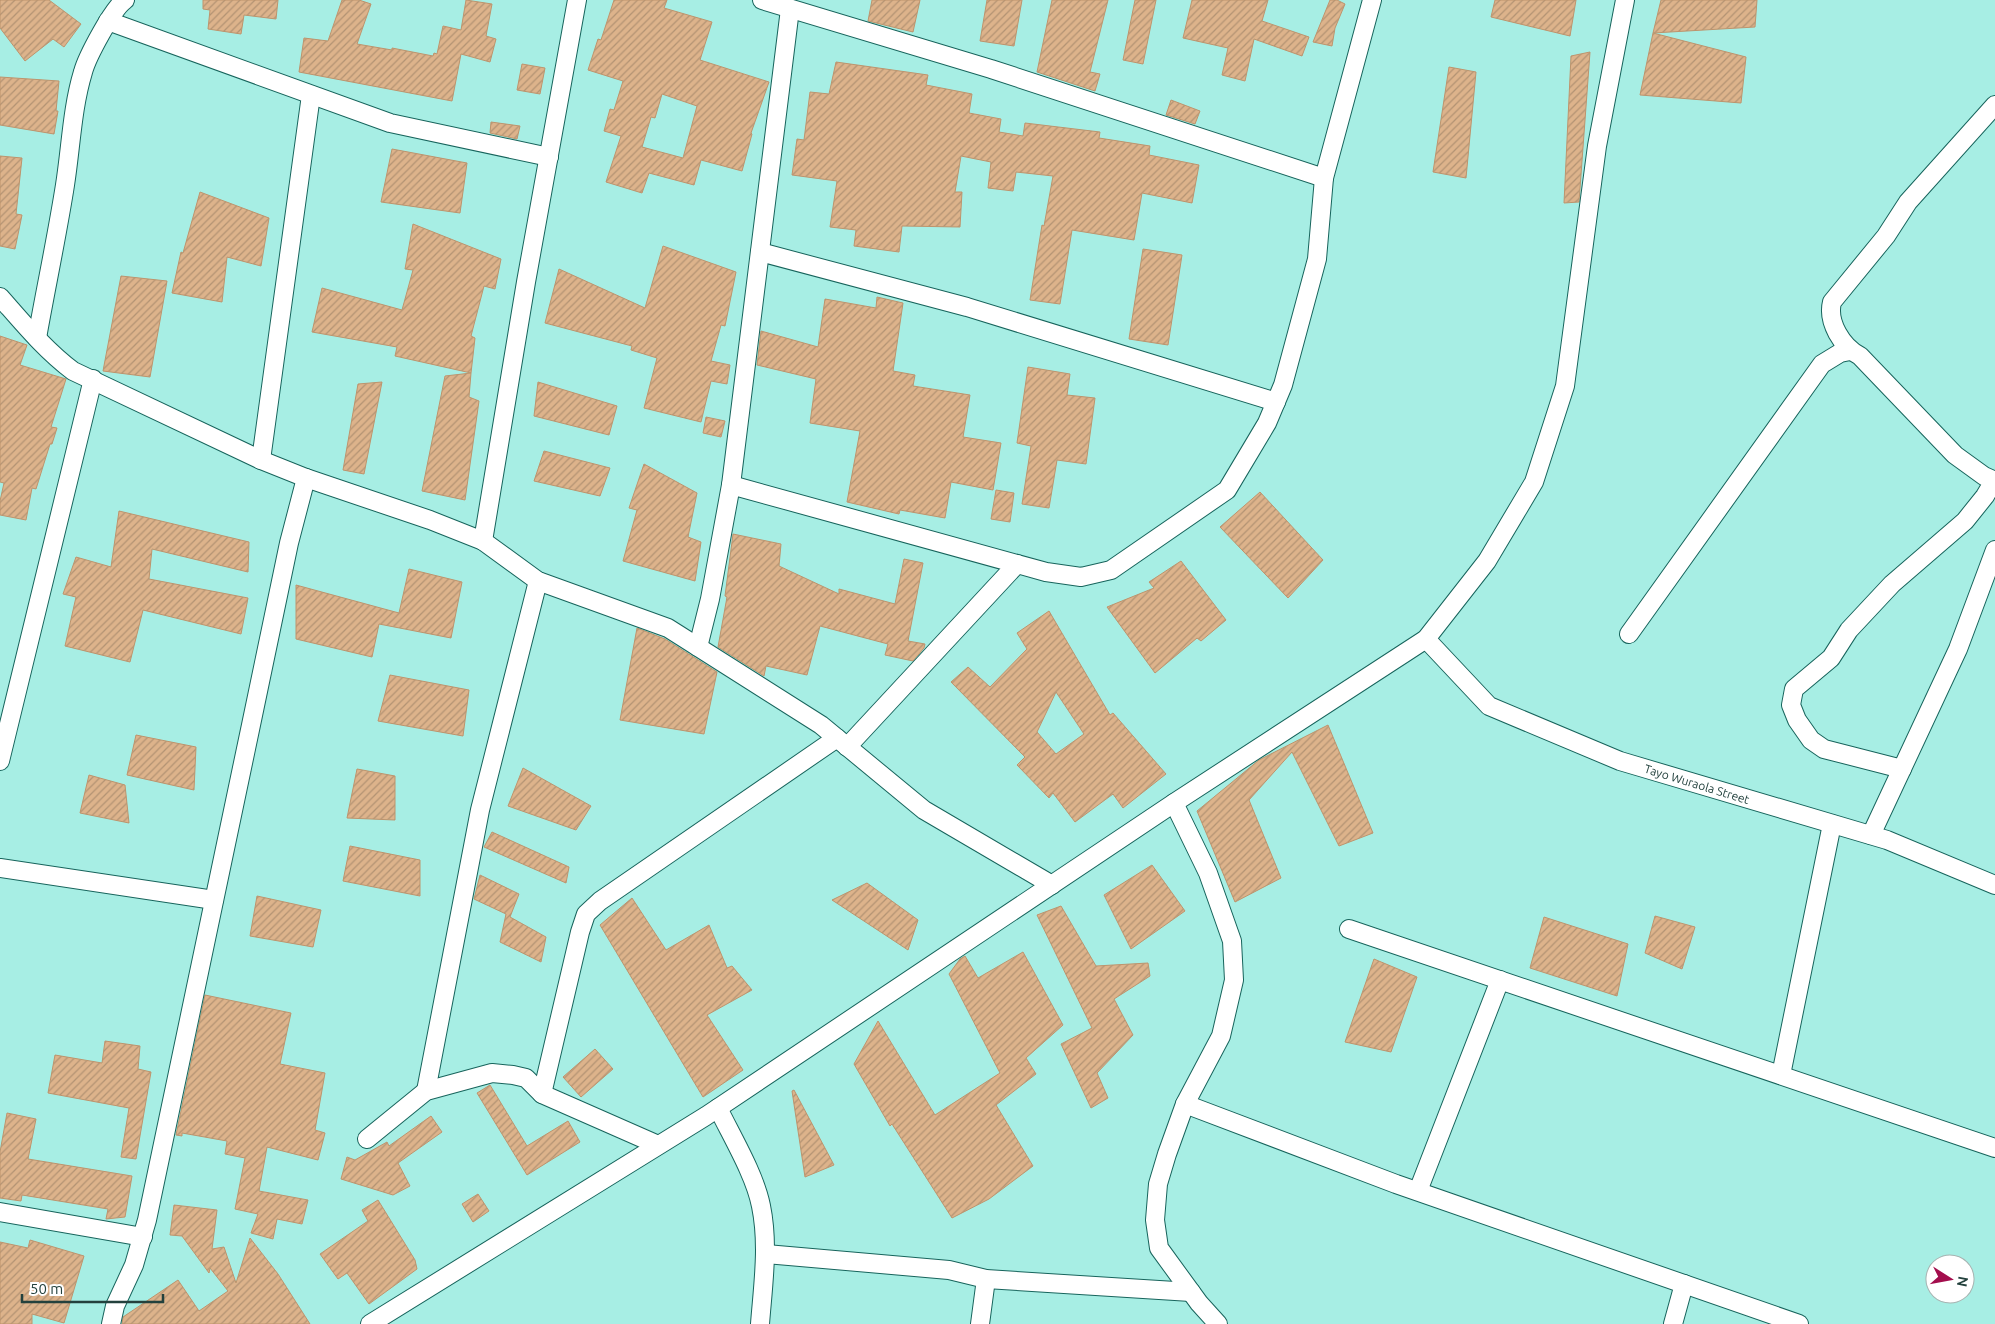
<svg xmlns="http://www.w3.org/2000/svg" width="1995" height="1324" font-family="Ubuntu,sans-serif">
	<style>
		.building { fill: url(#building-hatch); stroke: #bd946d; fill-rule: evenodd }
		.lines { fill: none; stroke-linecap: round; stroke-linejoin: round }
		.street-casing { stroke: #17645c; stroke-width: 20 }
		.street { stroke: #fff; stroke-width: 18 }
		.labels { text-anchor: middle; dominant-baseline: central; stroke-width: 4; stroke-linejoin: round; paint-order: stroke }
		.street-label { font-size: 12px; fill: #23413d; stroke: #fff }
	</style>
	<defs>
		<pattern id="building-hatch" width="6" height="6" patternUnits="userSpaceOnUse" patternTransform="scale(1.25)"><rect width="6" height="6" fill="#ddb38b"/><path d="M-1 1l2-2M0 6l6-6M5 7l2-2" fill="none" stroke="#b39373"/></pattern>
	</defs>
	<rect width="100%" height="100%" fill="#a7eee4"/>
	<g class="building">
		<polygon points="0,0 49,0 81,24 64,47 53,39 25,61 0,28"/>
		<polygon points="203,0 278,0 276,19 244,15 241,34 208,29 210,10 203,9"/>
		<polygon points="342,0 359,0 371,4 357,44 392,50 392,48 433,56 434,53 437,54 443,26 461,30 466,0 492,4 486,36 496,39 490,62 461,54 452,101 299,72 304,38 328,41"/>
		<path d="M614,0h53l-3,8 48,14 -12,38 69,22 -18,51 1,1 -10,37 -41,-11 -7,25 -45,-12 -7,20 -36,-11 15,-46 -17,-5 6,-22 4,1 9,-29 -35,-11 10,-31 3,1zM662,94l35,12 -14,52 -41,-11 9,-30 4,1z"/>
		<polygon points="872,0 920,0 913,32 868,21"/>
		<polygon points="987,0 1022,0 1014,46 980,41"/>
		<polygon points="1052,0 1108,0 1090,72 1100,74 1095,91 1037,72"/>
		<polygon points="1135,0 1156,0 1143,64 1123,60"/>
		<polygon points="1192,0 1268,0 1262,21 1309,37 1302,56 1254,39 1245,81 1222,75 1228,48 1183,38"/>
		<polygon points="1330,0 1337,0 1345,4 1335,28 1332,46 1313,42"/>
		<polygon points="1495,0 1576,0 1570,36 1491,17"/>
		<polygon points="1661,0 1757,0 1755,27 1653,33"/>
		<polygon points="1653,33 1746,57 1741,103 1640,95"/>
		<polygon points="1590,52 1579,202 1564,203 1571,56"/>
		<polygon points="836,62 928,75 926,85 972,94 969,113 1001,119 999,132 1023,136 1025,123 1100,132 1099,138 1150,146 1149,155 1199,165 1192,203 1142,193 1134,240 1072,230 1060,304 1030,300 1042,225 1044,226 1053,176 1016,172 1013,191 988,188 991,162 961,156 955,192 962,192 960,227 902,226 899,252 854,246 856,230 830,227 837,181 792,175 797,139 804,140 810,92 829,94"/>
		<polygon points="522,64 545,68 540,94 517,90"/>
		<polygon points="1449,67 1476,72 1466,178 1433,172"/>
		<polygon points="0,77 59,81 56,111 58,111 54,134 0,125"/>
		<polygon points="1171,100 1200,111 1195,124 1166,115"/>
		<polygon points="491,122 520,126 517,139 490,133"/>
		<polygon points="392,149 467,163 460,213 381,202"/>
		<polygon points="0,156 22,158 16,214 22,215 15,249 0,246"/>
		<polygon points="200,192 269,218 261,266 227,257 222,302 172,293 181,252 183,253"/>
		<polygon points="413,224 501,259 495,289 484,286 471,336 475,338 471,373 395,356 397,347 312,332 322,288 402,310 413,270 405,269"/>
		<polygon points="663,246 736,272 725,326 721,325 711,361 730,365 727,384 711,381 701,422 644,408 657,358 631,350 632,346 545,323 559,269 645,308"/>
		<polygon points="1143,249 1182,255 1168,345 1129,339"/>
		<polygon points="121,276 167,281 150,377 103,371"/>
		<polygon points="877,297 903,303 893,371 915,375 913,386 970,395 963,437 1001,443 993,490 951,482 945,518 900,510 899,514 847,502 860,431 810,423 816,379 757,365 761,331 818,347 825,299 876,308"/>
		<polygon points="0,336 27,345 20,365 66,379 51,427 57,428 52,444 50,444 36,489 32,488 26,520 0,515 0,501 4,483 0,482"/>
		<polygon points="1028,367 1070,374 1067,395 1095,398 1086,464 1057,460 1049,508 1022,504 1031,446 1017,443"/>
		<polygon points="471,373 469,397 479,401 465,500 422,491 445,376"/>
		<polygon points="382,382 364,474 343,470 358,384"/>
		<polygon points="538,382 617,406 609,435 534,416"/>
		<polygon points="706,417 725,421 721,437 703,433"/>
		<polygon points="544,451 610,468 600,496 534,481"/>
		<polygon points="644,464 697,493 688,537 701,542 695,581 623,561 637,510 629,508"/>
		<polygon points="996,490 1014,493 1010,522 991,519"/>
		<polygon points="1260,492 1323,560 1288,598 1220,527"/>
		<polygon points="119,511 249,542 248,572 152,549 149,579 248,598 241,634 143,610 130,662 65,646 76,597 63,594 76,557 111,567"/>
		<polygon points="733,534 781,544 779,566 839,594 839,589 895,604 904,559 923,563 908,641 925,644 924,648 913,661 885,655 888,644 820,626 807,675 766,666 764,676 718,647 727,597 725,596"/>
		<polygon points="1181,561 1226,620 1201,641 1197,638 1155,673 1107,607 1154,588 1149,582"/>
		<polygon points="409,569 462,582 451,638 379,624 372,657 296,639 296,585 399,613"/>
		<path d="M1049,611l61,104 3,-2 53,61 -43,34 -10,-14 -38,28 -22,-29 -4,5 -32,-33 8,-8 -74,-75 17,-15 22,20 37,-38 -10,-16zM1056,692l28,42 -28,20 -19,-22z"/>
		<polygon points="637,628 665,639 717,672 704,734 620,720"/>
		<polygon points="390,675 469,690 463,736 378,721"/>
		<polygon points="1328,725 1373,833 1339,846 1292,752 1249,800 1281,878 1235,902 1197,811 1259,760"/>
		<polygon points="136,735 196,747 194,790 127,775"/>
		<polygon points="523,768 591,806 576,830 508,806"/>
		<polygon points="357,769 395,776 395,820 347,818"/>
		<polygon points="89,775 125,785 129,823 80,813"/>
		<polygon points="492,832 569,867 566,883 484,847"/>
		<polygon points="350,846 420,860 420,896 343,881"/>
		<polygon points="1152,865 1185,911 1131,949 1104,895"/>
		<polygon points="480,875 519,894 510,917 546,937 541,962 500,942 506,914 474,899"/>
		<polygon points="867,883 918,920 908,950 832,900"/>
		<polygon points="257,896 321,910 313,947 250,936"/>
		<polygon points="632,898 666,950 709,925 727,968 732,966 752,990 707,1015 743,1070 703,1097 600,925"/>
		<polygon points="1061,906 1096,966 1148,963 1150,976 1114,999 1133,1035 1097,1073 1108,1098 1091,1108 1061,1044 1092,1028 1037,915"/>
		<polygon points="1655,916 1695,927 1682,969 1645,953"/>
		<polygon points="1544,917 1628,944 1617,996 1530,968"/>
		<polygon points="1023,952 1063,1025 1026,1058 1036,1074 996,1105 1033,1166 989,1199 952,1218 892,1124 890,1126 854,1064 878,1021 935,1115 1000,1073 949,974 960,959 965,956 978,978"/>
		<polygon points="1374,959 1417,977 1391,1052 1345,1042"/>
		<polygon points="205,995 291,1013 280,1064 325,1073 315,1130 325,1133 318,1160 267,1147 259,1191 308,1200 302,1224 277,1219 273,1239 251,1233 258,1214 235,1209 245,1158 225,1154 227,1141 182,1133 182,1136 176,1135"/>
		<polygon points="105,1041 140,1046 138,1069 151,1072 136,1159 121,1157 129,1108 48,1093 55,1055 102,1063"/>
		<polygon points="595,1049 613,1069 581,1097 563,1077"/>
		<polygon points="490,1085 527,1146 568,1121 580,1142 527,1175 477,1093"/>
		<polygon points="794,1090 834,1165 805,1177 792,1091"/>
		<polygon points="7,1113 36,1119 28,1159 132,1176 125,1217 106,1219 108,1209 22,1195 21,1201 0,1198 0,1152"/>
		<polygon points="431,1116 442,1132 398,1163 410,1186 393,1195 341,1179 347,1157 355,1160 387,1142 389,1146"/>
		<polygon points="478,1194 489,1211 473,1222 462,1204"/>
		<polygon points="378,1200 415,1260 417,1269 369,1304 347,1273 338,1279 320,1254 368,1221 362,1210"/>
		<polygon points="174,1205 217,1210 212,1249 224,1247 236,1283 250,1238 278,1274 310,1324 122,1324 123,1317 178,1280 199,1311 228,1291 210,1268 209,1273 182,1236 170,1235"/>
		<polygon points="30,1240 84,1256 64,1323 32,1314 32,1324 0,1324 0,1242 28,1248"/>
	</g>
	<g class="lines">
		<g class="street-casing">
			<g id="street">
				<polyline points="762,0 991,69 1324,178"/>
				<polyline points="108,21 390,123 549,157"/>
				<path d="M1995,105l-87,97 -22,34 -54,66c-5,20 10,45 28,54l95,99 29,21 11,5"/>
				<polyline points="760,252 967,307 1276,402"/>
				<path d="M0,297c23,26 45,53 73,74l188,89 45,18 124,42 53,21 55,40 130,47 153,97 103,85 128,75"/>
				<path d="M37,338c9,-51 20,-102 28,-153 6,-38 7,-77 18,-113 4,-15 30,-64 42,-72"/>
				<polyline points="261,460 311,95"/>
				<polyline points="731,485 1046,572 1081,577 1111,570 1227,490 1267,423 1283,385 1317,259 1324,178 1372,0"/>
				<polyline points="483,541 526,282 577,0"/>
				<polyline points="1629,634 1822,364 1840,353 1850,351"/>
				<polyline points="1426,639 1489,706 1620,761 1887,840 1995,885"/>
				<polyline points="698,647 710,599 731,485 790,9"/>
				<polyline points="847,747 1017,564"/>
				<polyline points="0,761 93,379"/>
				<polyline points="1902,769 1824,749 1811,740 1797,720 1791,705 1794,689 1831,658 1849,630 1892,584 1965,521 1985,496 1994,481"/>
				<polyline points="1174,803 1208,873 1232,941 1234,980 1221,1036 1185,1104 1167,1154 1158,1184 1155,1220 1159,1248 1199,1303 1218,1324"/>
				<polyline points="1871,835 1958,649 1995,550"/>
				<polyline points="0,868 214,900"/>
				<polyline points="1349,929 1995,1148"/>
				<polyline points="1781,1075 1832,824"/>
				<polyline points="426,1091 480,810 538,581"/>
				<polyline points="542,1094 580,932 586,914 600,901 837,738"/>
				<polyline points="1185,1104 1396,1184 1799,1324"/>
				<path d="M718,1108c14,29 37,67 43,98 8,39 2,79 -1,118"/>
				<polyline points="367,1139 426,1091 492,1073 513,1075 526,1078 542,1094 658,1145"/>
				<polyline points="1418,1191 1500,980"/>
				<polyline points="0,1212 143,1237"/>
				<polyline points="766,1254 949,1270 986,1279 1191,1292"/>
				<polyline points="111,1324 115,1306 134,1265 147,1220 251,725 289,543 306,478"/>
				<polyline points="370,1324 706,1116 1174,803 1426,639 1487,561 1534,482 1565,386 1597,146 1625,0"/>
				<polyline points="980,1324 986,1279"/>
				<polyline points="1673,1324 1684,1284"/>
			</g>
		</g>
		<use href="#street" class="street"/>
	</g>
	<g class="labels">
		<g class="street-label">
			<text transform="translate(1697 784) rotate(17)">Tayo Wuraola Street</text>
		</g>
	</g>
	<g transform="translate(1950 1279) rotate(101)"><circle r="24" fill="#ffffff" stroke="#a7b3b1"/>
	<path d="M0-4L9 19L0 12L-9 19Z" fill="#a30e4d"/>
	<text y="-8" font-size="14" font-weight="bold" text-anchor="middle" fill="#23413d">N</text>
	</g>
	<path d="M22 1294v8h141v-8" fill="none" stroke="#23413d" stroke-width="2.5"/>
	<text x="30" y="1294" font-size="15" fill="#23413d" stroke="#ffffff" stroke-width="4" paint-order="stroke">50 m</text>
</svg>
